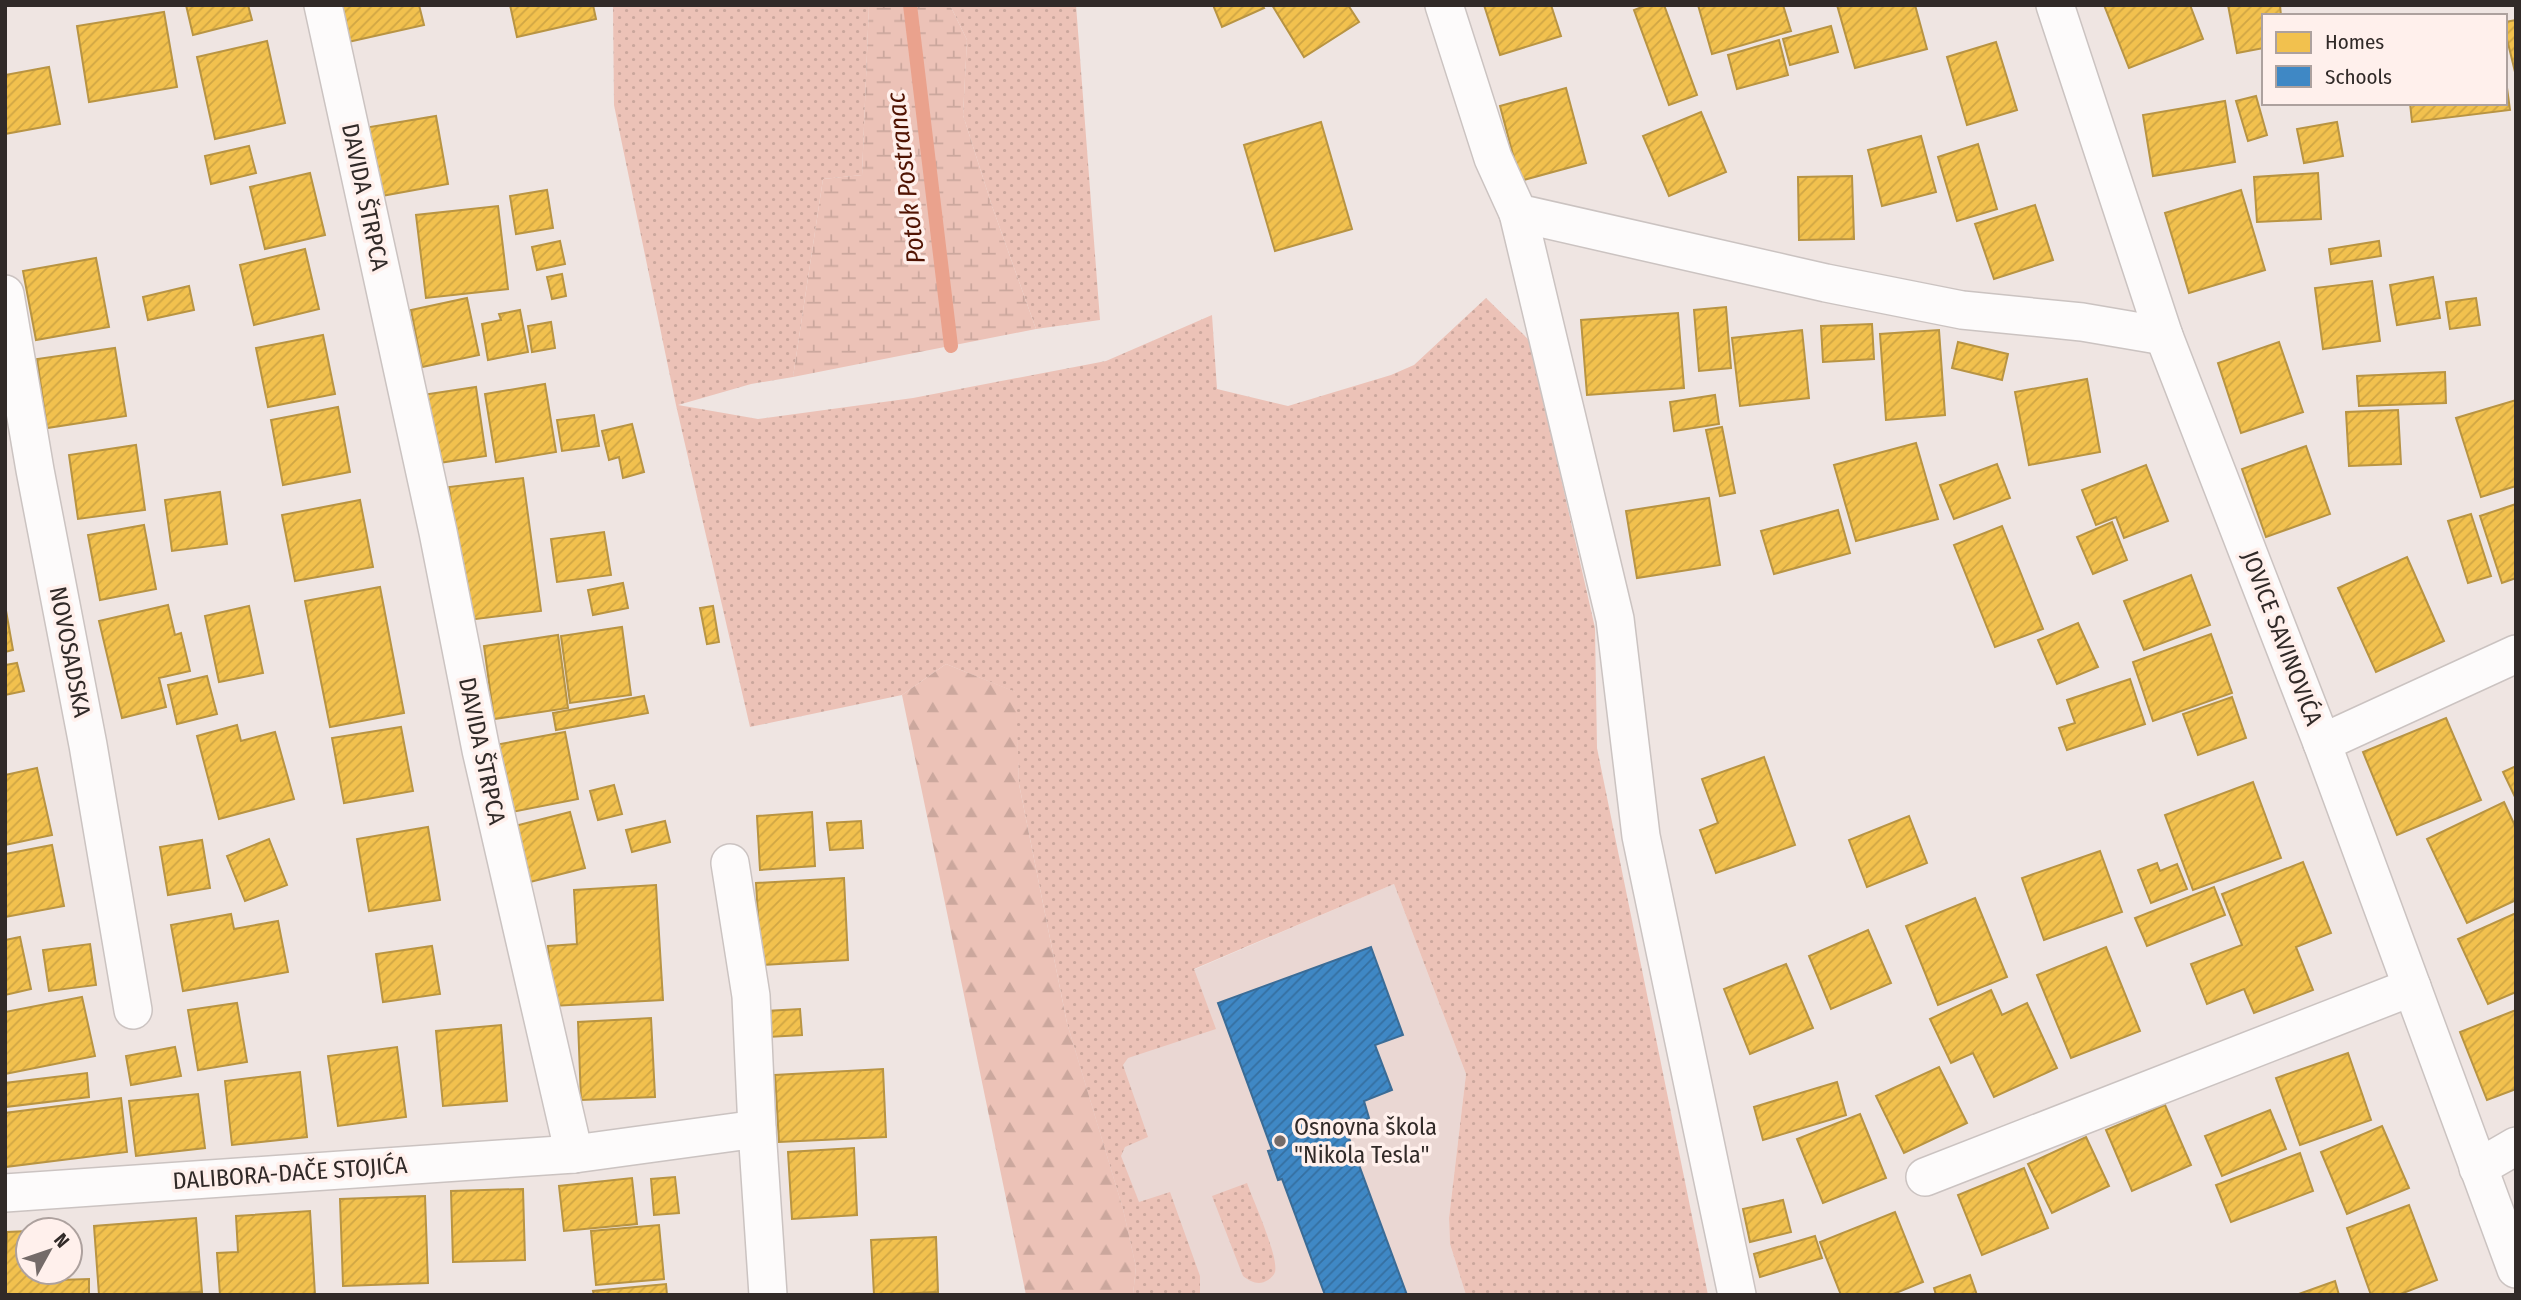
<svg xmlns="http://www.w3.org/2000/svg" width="2521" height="1300" font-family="'Fira Sans Condensed',sans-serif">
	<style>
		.built { fill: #ead7d3 }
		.grass { fill: url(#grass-dots) }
		.forest { fill: url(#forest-firs) }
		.wetland { fill: url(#wetland-marsh) }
		.homes { fill: url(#homes-hatch); stroke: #b89443; stroke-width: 2 }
		.schools { fill: url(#schools-hatch); stroke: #3b6c96; stroke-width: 2 }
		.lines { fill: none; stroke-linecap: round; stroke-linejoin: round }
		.stream { stroke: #eaa28d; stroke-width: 14 }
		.minor-casing { stroke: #cbc3c1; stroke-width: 40 }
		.minor { stroke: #fdfbfb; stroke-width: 37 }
		.poi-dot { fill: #746b69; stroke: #fff0ec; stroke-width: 2.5 }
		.labels { text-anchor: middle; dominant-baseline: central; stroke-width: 7; stroke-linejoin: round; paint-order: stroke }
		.street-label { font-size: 24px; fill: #312a28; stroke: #fff0ec }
		.poi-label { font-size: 24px; fill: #312a28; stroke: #fff0ec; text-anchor: start }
		.water-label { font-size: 26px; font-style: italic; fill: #511403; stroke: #fff0ec }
	</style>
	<defs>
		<pattern id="grass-dots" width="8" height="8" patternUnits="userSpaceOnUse" patternTransform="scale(1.75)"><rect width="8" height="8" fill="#ecc2b7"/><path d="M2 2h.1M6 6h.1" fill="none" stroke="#cba79d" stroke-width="1.8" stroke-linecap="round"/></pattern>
		<pattern id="forest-firs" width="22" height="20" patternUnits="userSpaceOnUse" patternTransform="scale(1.75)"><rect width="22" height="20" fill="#ecc2b7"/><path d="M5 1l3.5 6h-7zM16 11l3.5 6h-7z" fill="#cba79d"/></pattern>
		<pattern id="wetland-marsh" width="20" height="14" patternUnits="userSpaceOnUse" patternTransform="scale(1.75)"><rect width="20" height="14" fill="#ecc2b7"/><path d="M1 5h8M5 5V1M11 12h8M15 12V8" fill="none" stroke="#cba79d"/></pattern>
		<pattern id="homes-hatch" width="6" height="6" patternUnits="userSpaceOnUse" patternTransform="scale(1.75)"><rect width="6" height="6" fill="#f2c14e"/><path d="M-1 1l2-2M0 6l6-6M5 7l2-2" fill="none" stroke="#d0a644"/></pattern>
		<pattern id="schools-hatch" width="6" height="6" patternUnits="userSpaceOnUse" patternTransform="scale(1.75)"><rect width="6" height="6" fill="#3f88c5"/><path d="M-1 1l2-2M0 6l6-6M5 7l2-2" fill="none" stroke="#356fa0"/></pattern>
	</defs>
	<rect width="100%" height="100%" fill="#efe5e2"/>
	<polygon class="built" points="1394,884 1466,1074 1449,1218 1450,1244 1466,1295 1133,1295 1136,1267 1067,1024"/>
	<g class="grass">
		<polygon points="613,5 869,5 862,175 823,179 793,377 751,384 678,405 758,419 913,398 1106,361 1212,315 1217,389 1288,406 1391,375 1414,365 1486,298 1530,341 1595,628 1597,748 1708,1295 1466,1295 1450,1244 1449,1218 1466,1074 1394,884 1194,969 1216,1029 1128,1058 1123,1065 1148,1137 1125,1147 1121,1156 1139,1202 1170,1192 1200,1276 1200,1295 1133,1295 1136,1267 1123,1209 1067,1023 1019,784 1015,692 946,664 902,695 750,727 676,405 614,105"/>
		<polygon points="950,5 1076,5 1100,320 1036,329 992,206 963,115 967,40"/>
		<path d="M1247,1183c6,17 32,74 28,89 -1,3 -4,6 -7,8 -9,6 -17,2 -25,-4l-31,-80z"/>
	</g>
	<polygon class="forest" points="946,664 1016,692 1019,784 1067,1023 1123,1209 1136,1267 1133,1295 1026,1295 902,695"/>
	<polygon class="wetland" points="869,5 950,5 967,40 963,115 992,206 1036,329 793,377 823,179 862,175"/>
	<g class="homes">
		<polygon points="186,5 248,5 252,20 193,35"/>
		<polygon points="339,5 419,5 424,25 348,42"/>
		<polygon points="510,5 593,5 596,19 517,37"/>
		<polygon points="1213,5 1262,5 1264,8 1222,27"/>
		<polygon points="1272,5 1348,5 1359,22 1304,57"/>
		<polygon points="1484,5 1551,5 1561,36 1500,55"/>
		<polygon points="1647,5 1664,5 1697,95 1669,105 1634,10"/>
		<polygon points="1698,5 1783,5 1791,31 1712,54"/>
		<polygon points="1837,5 1915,5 1927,49 1855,68"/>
		<polygon points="2104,5 2190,5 2203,39 2129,68"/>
		<polygon points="2228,5 2280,5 2281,16 2264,16 2264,48 2237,53"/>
		<polygon points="164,12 177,87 89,102 77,26"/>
		<polygon points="2516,20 2516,76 2505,31 2505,22"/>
		<polygon points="1831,26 1838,52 1790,65 1783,39"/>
		<polygon points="1779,40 1788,75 1737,89 1728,55"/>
		<polygon points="267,41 285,123 215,139 197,57"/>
		<polygon points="1996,42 2017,110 1967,125 1947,57"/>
		<polygon points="49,67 60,124 5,134 5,75"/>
		<polygon points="2505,73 2510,110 2412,122 2410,103 2505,103"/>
		<polygon points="1566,88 1586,163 1520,181 1500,106"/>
		<polygon points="2256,96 2267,135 2248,141 2236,101"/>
		<polygon points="2225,101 2235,162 2153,176 2143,115"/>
		<polygon points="1701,112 1726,172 1669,196 1643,136"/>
		<polygon points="436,116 448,184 376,197 364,128"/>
		<polygon points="1321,122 1352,229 1275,251 1244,145"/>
		<polygon points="2337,122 2343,156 2304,163 2297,129"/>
		<polygon points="1921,136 1936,192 1882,206 1868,150"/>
		<polygon points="1978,144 1997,209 1957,221 1938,157"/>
		<polygon points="249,146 256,173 211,184 205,156"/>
		<polygon points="310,173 325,235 265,249 250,187"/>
		<polygon points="2318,173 2321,219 2257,222 2254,177"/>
		<polygon points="1852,176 1854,239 1799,240 1798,177"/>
		<polygon points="547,190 553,228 516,234 510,196"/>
		<polygon points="2241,190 2265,270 2189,293 2165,213"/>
		<polygon points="2035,205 2053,260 1994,279 1975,224"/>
		<polygon points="498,206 508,289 426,298 416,215"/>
		<polygon points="560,241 565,264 537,270 532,247"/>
		<polygon points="2379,241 2381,256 2331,264 2329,249"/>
		<polygon points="305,249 319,309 254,325 240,265"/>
		<polygon points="96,258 109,327 36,340 23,271"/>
		<polygon points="562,274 566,296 552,299 547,277"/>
		<polygon points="2433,277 2440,318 2397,325 2390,285"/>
		<polygon points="2372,281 2380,341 2323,349 2315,288"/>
		<polygon points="189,286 194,310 148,320 143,297"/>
		<polygon points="467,298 479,355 422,367 411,310"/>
		<polygon points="2476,298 2480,325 2450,329 2446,302"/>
		<polygon points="1726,307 1731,368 1699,371 1694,310"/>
		<polygon points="520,310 528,352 488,360 482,324 501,320 499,314"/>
		<polygon points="1678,313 1684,388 1587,395 1581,320"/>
		<polygon points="551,322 555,348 532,352 528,326"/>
		<polygon points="1872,324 1874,359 1823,362 1821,326"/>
		<polygon points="1802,330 1809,398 1740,406 1732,338"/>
		<polygon points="1939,330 1945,415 1886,420 1880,334"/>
		<polygon points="323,335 335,394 268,407 256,348"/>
		<polygon points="1958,342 2008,354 2002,380 1952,368"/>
		<polygon points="2279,342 2303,412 2241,433 2218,363"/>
		<polygon points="115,348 126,416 47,428 37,359"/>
		<polygon points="2445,372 2446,403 2359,406 2357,376"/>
		<polygon points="2087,379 2100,452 2029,465 2015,392"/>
		<polygon points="545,384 556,452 496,462 485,394"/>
		<polygon points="476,387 486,456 432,464 422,395"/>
		<polygon points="1715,395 1719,424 1674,431 1670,402"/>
		<polygon points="2516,400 2516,486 2481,497 2456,418"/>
		<polygon points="338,407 350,472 283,485 271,420"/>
		<polygon points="2398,410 2401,464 2349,466 2346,412"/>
		<polygon points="594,415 599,446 562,451 557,420"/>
		<polygon points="632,424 644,472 623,478 619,457 609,460 602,431"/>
		<polygon points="1722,427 1735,493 1720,496 1706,430"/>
		<polygon points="1916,443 1938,519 1856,541 1834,465"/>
		<polygon points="136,445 145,510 78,519 69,455"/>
		<polygon points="2306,446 2330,514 2266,537 2242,469"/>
		<polygon points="1997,464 2010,498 1954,519 1940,485"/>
		<polygon points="2146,465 2168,521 2124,538 2116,517 2096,525 2082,490"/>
		<polygon points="523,478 541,611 468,620 449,487"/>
		<polygon points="220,492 227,544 172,551 165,500"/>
		<polygon points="1709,498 1720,565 1637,578 1626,511"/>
		<polygon points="360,500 373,567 295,581 282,515"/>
		<polygon points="2516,504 2516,578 2502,583 2480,516"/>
		<polygon points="1838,510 1850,553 1774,574 1761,531"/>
		<polygon points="2471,514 2491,576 2468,583 2448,521"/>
		<polygon points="2112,522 2127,560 2093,574 2077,537"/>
		<polygon points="144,525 156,589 100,600 88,535"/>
		<polygon points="2002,526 2043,629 1995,647 1954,545"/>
		<polygon points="604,532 611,575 557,582 551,539"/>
		<polygon points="2407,557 2444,641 2376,672 2338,588"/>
		<polygon points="2191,575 2210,625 2144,650 2124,601"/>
		<polygon points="623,583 628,608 593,615 588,590"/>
		<polygon points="380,587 404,713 330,727 305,601"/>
		<polygon points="5,605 13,650 5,652"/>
		<polygon points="168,605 175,635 181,633 190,671 159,678 166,707 122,718 99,621"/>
		<polygon points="249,606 263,673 219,682 205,616"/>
		<polygon points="713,606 719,642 707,644 700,608"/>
		<polygon points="2078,623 2098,667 2057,684 2038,640"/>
		<polygon points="622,627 631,695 570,703 561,636"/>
		<polygon points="2211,634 2232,693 2153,721 2133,662"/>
		<polygon points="558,635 568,708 494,719 484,646"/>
		<polygon points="17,663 24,691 5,695 5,665"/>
		<polygon points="207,676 217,714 177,724 168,685"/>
		<polygon points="2130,679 2145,724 2067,750 2059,728 2075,723 2067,700"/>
		<polygon points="644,696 648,713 556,730 553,713"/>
		<polygon points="2232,697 2246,738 2198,755 2183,714"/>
		<polygon points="2446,718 2481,800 2397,835 2363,752"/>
		<polygon points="237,725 241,741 275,732 294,799 219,819 197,736"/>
		<polygon points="401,727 413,791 344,803 332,738"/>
		<polygon points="565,732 578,799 507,813 495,745"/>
		<polygon points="1764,757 1795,845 1716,873 1700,830 1718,823 1702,779"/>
		<polygon points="2516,766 2516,799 2503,772"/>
		<polygon points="37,768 52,835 5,845 5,775"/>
		<polygon points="2253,782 2281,858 2193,890 2165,815"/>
		<polygon points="614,785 622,814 598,820 590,791"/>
		<polygon points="2504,802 2516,828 2516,900 2467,923 2427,839"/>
		<polygon points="570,812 585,868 526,883 511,827"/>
		<polygon points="812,812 815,866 760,870 757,816"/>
		<polygon points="1909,816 1927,863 1867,887 1849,840"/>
		<polygon points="665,821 670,842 632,852 626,830"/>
		<polygon points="861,821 863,848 830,850 827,823"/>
		<polygon points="428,827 440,900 369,911 357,839"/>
		<polygon points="269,839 287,885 245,901 227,856"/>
		<polygon points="202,840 210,888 168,895 160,847"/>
		<polygon points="52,845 64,906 5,917 5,854"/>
		<polygon points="2100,851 2122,912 2044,940 2022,878"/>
		<polygon points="2303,862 2331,933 2296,947 2313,990 2254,1013 2244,989 2207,1004 2191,964 2242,945 2222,894"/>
		<polygon points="2157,863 2160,871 2177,864 2187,889 2151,903 2138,870"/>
		<polygon points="844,878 848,960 761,965 756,883"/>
		<polygon points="656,885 663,1000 552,1006 548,946 577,944 574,890"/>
		<polygon points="2214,887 2225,915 2147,946 2135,918"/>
		<polygon points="1975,898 2007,977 1938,1005 1906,926"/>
		<polygon points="2516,913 2516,992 2488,1004 2458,939"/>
		<polygon points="231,914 234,929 278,921 288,972 183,991 171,925"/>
		<polygon points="1868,930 1891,983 1831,1009 1809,956"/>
		<polygon points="20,937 31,989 5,995 5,940"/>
		<polygon points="90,944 96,985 49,991 43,950"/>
		<polygon points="432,946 440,994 383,1002 376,954"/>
		<polygon points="2106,947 2140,1031 2071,1058 2037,975"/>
		<polygon points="1786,964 1813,1028 1750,1054 1724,989"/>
		<polygon points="1991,990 2002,1015 2027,1003 2057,1068 1994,1097 1973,1053 1951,1063 1930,1019"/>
		<polygon points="82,997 95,1056 5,1074 5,1012"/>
		<polygon points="237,1003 247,1062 198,1070 188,1010"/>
		<polygon points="800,1009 802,1035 768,1037 766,1011"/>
		<polygon points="2516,1010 2516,1089 2487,1100 2460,1032"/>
		<polygon points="651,1018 655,1097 581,1100 578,1022"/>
		<polygon points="501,1025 507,1101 443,1106 436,1031"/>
		<polygon points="175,1047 181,1076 131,1085 126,1056"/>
		<polygon points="397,1047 406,1117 338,1126 328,1056"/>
		<polygon points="2348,1053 2371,1120 2300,1145 2276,1078"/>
		<polygon points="1939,1067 1967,1123 1904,1153 1876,1096"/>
		<polygon points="883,1069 886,1137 779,1142 775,1075"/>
		<polygon points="300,1072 307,1137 232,1145 225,1081"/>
		<polygon points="87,1073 89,1097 5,1107 5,1083"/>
		<polygon points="1837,1082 1846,1115 1763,1140 1754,1107"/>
		<polygon points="198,1094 205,1148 136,1156 129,1101"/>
		<polygon points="121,1098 127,1152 5,1167 5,1113"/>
		<polygon points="2165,1105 2191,1165 2132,1191 2106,1130"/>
		<polygon points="2270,1110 2286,1149 2222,1176 2205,1136"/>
		<polygon points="1860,1114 1886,1178 1823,1203 1797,1139"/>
		<polygon points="2382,1126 2409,1188 2347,1214 2321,1152"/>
		<polygon points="2086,1137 2109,1186 2052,1213 2028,1164"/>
		<polygon points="854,1148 857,1215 792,1219 788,1152"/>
		<polygon points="2300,1153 2313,1191 2231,1222 2216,1185"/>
		<polygon points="2024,1168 2048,1228 1982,1255 1958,1195"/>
		<polygon points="675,1177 679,1213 654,1215 651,1179"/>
		<polygon points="632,1178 637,1224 564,1231 559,1186"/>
		<polygon points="523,1189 525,1260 453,1262 451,1191"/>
		<polygon points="425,1196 428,1283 343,1286 340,1199"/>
		<polygon points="1783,1200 1791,1232 1750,1242 1743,1209"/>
		<polygon points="2409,1205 2437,1280 2398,1295 2371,1295 2347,1228"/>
		<polygon points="310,1211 315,1295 220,1295 217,1253 238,1252 236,1216"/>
		<polygon points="1895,1212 1923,1282 1891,1295 1841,1295 1820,1242"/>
		<polygon points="196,1218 202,1292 99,1295 94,1226"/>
		<polygon points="659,1225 664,1279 596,1285 591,1231"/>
		<polygon points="28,1231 28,1272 58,1272 58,1280 89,1279 89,1295 5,1295 7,1232"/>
		<polygon points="1815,1236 1822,1258 1760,1277 1754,1254"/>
		<polygon points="936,1237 938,1292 874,1295 871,1240"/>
		<polygon points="1970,1275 1977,1295 1936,1295 1934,1288"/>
		<polygon points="2335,1281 2339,1295 2296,1295"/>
		<polygon points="666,1284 667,1295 594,1295 593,1291"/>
	</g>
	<polygon class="schools" points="1371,947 1403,1035 1375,1045 1392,1090 1364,1101 1369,1118 1345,1127 1407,1295 1325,1295 1282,1179 1278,1180 1268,1151 1272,1150 1218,1003"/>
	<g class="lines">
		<polyline class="stream" points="910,5 951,346"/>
		<g class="minor-casing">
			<g id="minor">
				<polyline points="323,5 438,532 481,750 574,1154 757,1129 768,1295"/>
				<polyline points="1444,5 1493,158 1518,213 1826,283 1962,310 2082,322 2164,336"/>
				<polyline points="2055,5 2164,336 2322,743 2516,1269"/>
				<polyline points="1518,213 1615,619 1641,836 1737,1295"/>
				<polyline points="5,294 35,470 88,745 133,1010"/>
				<polyline points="2322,743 2516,654"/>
				<polyline points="730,863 751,996 757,1129"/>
				<polyline points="2478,1168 2516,1146"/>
				<polyline points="1925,1177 2412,987"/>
				<polyline points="5,1193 574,1154"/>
			</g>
		</g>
		<use href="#minor" class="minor"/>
	</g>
	<circle class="poi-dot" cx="1280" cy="1141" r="7"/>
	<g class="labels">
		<g class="street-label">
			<text transform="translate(365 197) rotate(78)">DAVIDA ŠTRPCA</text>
			<text transform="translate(2282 638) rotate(69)">JOVICE SAVINOVIĆA</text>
			<text transform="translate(70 652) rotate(79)">NOVOSADSKA</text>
			<text transform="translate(482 751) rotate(78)">DAVIDA ŠTRPCA</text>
			<text transform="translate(290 1173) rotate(-4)">DALIBORA-DAČE STOJIĆA</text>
		</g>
		<g class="poi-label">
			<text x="1294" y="1127">Osnovna škola<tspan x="1294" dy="28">"Nikola Tesla"</tspan></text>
		</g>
		<g class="water-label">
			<text transform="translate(906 178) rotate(-97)">Potok Postranac</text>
		</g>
	</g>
	<rect width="2521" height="1300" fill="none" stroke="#312a28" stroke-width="14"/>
	<rect x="2262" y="14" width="245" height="91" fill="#fff0ec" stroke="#ada19e" stroke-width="2"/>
	<rect x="2276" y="32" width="35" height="21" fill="#f2c14e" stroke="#ada19e" stroke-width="2"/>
	<text x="2325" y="49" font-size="21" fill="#312a28">Homes</text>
	<rect x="2276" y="66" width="35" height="21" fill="#3f88c5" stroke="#ada19e" stroke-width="2"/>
	<text x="2325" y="84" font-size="21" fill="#312a28">Schools</text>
	<g transform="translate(49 1251) rotate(50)"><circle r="33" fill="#fff0ec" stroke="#ada19e" stroke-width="2"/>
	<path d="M0-5L12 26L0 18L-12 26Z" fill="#746b69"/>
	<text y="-10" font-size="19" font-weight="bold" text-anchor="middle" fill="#312a28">N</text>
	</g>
</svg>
